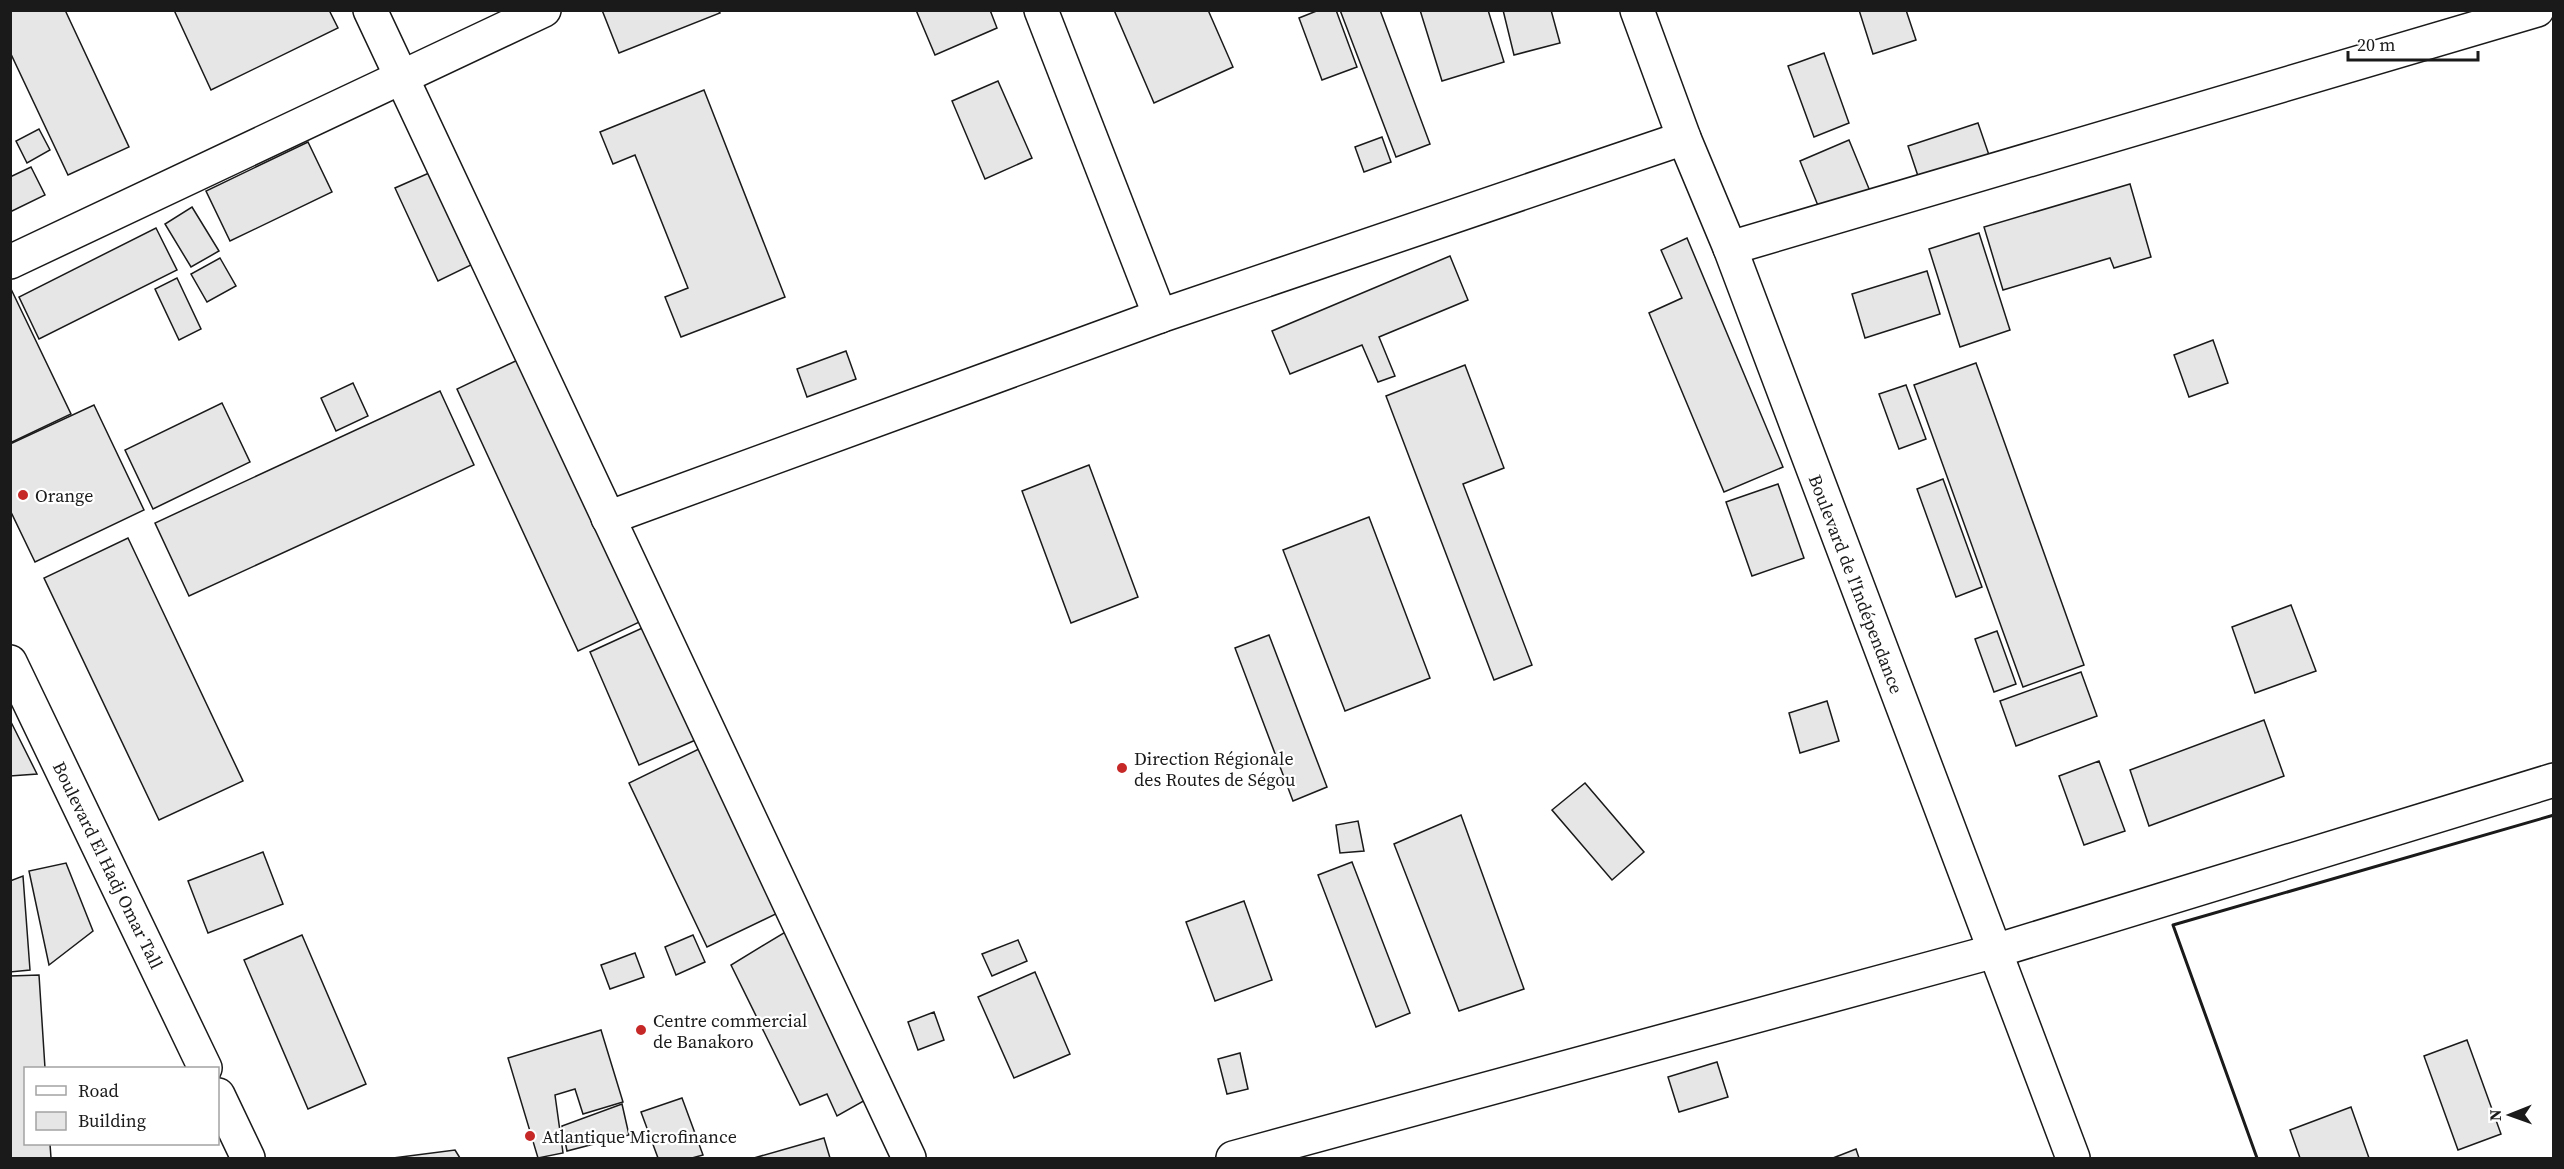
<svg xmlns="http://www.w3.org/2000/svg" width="2564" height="1169" font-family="'Source Serif 4',serif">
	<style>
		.building { fill: #e6e6e6; stroke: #1a1a1a; stroke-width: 1.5 }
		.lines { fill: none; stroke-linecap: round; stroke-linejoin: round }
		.street-casing { stroke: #1a1a1a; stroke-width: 36 }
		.secondary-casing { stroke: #1a1a1a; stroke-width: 36 }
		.highway-casing { stroke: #1a1a1a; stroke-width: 36 }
		.street { stroke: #fff; stroke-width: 33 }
		.secondary { stroke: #fff; stroke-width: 33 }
		.highway { stroke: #fff; stroke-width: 33 }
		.wall { stroke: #1a1a1a; stroke-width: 3 }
		.poi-dot { fill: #c62828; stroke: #fff; stroke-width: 2 }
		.labels { text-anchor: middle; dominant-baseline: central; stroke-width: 4.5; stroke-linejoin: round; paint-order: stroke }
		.poi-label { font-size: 18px; fill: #1a1a1a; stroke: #fff; text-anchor: start }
		.street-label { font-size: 18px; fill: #1a1a1a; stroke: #fff }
	</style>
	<rect width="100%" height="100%" fill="#fff"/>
	<g class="building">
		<polygon points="10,10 65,10 129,147 68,175 10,52"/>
		<polygon points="174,10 329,10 338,28 211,90"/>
		<polygon points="602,10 718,10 720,13 619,53"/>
		<polygon points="916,10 990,10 997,28 935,55"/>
		<polygon points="1114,10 1208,10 1233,67 1154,103"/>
		<polygon points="1319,10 1336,10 1357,67 1322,80 1299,18"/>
		<polygon points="1340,10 1380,10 1430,144 1396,157"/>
		<polygon points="1420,10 1488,10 1504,62 1442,81"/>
		<polygon points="1503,10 1551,10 1560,43 1514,55"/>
		<polygon points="1859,10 1906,10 1916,40 1873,54"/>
		<polygon points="1824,53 1849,123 1814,137 1788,66"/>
		<polygon points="998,81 1032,158 985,179 952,101"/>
		<polygon points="704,90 785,297 681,337 665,297 688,288 635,155 613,164 600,132"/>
		<polygon points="1978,123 1989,155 1919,179 1908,146"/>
		<polygon points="39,129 50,150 27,163 16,141"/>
		<polygon points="1382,137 1391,162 1364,172 1355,147"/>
		<polygon points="1849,140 1872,196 1823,218 1800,161"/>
		<polygon points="308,142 332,192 230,241 206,191"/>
		<polygon points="31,167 45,195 10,212 10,177"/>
		<polygon points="429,173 471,265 438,281 395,188"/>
		<polygon points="2130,184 2151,257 2114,268 2110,258 2003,290 1984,227"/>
		<polygon points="192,207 219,251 191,267 165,224"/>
		<polygon points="156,228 177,270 39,339 19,297"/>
		<polygon points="1979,233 2010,330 1960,347 1929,249"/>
		<polygon points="1687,238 1783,467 1724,492 1649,313 1682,298 1661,250"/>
		<polygon points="1450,256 1468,300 1379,337 1395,376 1378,382 1362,345 1290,374 1272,331"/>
		<polygon points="220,258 236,286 207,302 191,274"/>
		<polygon points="1927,271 1940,314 1865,338 1852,294"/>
		<polygon points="177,278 201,329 179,340 155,289"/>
		<polygon points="11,289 71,414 10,443 10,289"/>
		<polygon points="2213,340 2228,383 2189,397 2174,355"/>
		<polygon points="846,351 856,379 807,397 797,369"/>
		<polygon points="526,356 648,618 578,651 457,389"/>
		<polygon points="1976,363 2084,665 2023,687 1914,385"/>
		<polygon points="1465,365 1504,468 1463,484 1532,665 1494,680 1386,396"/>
		<polygon points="353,383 368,416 336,431 321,398"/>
		<polygon points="1906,385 1926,439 1899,449 1879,394"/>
		<polygon points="440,391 474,465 189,596 155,523"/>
		<polygon points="222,403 250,462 153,509 125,450"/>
		<polygon points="94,405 144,510 35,562 10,510 10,444"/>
		<polygon points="1089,465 1138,597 1071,623 1022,491"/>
		<polygon points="1943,479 1982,587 1956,597 1917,489"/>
		<polygon points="1778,484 1804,558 1752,576 1726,502"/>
		<polygon points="1369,517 1430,678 1345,711 1283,550"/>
		<polygon points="128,538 243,781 159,820 44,578"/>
		<polygon points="2291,605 2316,671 2255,693 2232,627"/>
		<polygon points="651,624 700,738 639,765 590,652"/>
		<polygon points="1997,631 2016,684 1994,692 1975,639"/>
		<polygon points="1269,635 1327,787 1293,801 1235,648"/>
		<polygon points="2081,672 2097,716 2016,746 2000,701"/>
		<polygon points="1827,701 1839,741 1800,753 1789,713"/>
		<polygon points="10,720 37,774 10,776"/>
		<polygon points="2264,720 2284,776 2149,826 2130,770"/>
		<polygon points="703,747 782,911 707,947 629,783"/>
		<polygon points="2099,761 2125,831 2084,845 2059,776"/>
		<polygon points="1585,783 1644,852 1612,880 1552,810"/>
		<polygon points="1461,815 1524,989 1459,1011 1394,844"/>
		<polygon points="1358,821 1364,851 1340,853 1336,825"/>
		<polygon points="263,852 283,904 208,933 188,881"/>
		<polygon points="1352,862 1410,1013 1376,1027 1318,875"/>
		<polygon points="66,863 93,931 49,965 29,871"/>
		<polygon points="23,876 30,970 10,972 10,881"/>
		<polygon points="1244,901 1272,980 1215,1001 1186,922"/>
		<polygon points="787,931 869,1098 837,1116 827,1094 800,1105 731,965"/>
		<polygon points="302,935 366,1084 308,1109 244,960"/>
		<polygon points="693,935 705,962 676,975 665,947"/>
		<polygon points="1018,940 1027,961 992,976 982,954"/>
		<polygon points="635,953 644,977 610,989 601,965"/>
		<polygon points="1035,972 1070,1054 1014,1078 978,997"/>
		<polygon points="39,975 45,1068 26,1068 26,1144 50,1144 51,1158 10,1158 10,976"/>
		<polygon points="934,1012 944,1040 918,1050 908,1022"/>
		<polygon points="601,1030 623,1102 583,1114 575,1089 555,1095 563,1153 538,1158 508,1058"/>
		<polygon points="2467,1040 2501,1134 2458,1150 2424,1056"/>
		<polygon points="1240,1053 1248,1089 1227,1094 1218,1059"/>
		<polygon points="1717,1062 1728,1097 1679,1112 1668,1077"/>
		<polygon points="682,1098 703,1155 692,1158 658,1158 641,1112"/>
		<polygon points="622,1104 629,1135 567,1151 562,1126"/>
		<polygon points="2351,1107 2369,1158 2300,1158 2290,1130"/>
		<polygon points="824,1138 830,1158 754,1158"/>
		<polygon points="1856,1149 1859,1158 1833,1158"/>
		<polygon points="455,1150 460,1158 393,1158"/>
	</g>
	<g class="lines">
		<g class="street-casing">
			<g id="street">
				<polyline points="370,10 909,1158"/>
				<polyline points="1041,10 1160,316"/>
				<polyline points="1730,248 2537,10"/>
				<polyline points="10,262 544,10"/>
				<polyline points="608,518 1160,316 1684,138"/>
				<polyline points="1233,1158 1995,951 2554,780"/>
			</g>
		</g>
		<g class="secondary-casing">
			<g id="secondary">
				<polyline points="10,662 205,1068"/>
				<polyline points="218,1095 248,1158"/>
			</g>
		</g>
		<g class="highway-casing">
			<polyline id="highway" points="1637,10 1684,138 1730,248 2073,1158"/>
		</g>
		<use href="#street" class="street"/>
		<use href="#secondary" class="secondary"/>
		<use href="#highway" class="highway"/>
		<polyline class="wall" points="2257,1158 2173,925 2554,815"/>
	</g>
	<g class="poi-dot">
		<circle cx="23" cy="495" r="6"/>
		<circle cx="1122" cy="768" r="6"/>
		<circle cx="641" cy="1030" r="6"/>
		<circle cx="530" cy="1136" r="6"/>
	</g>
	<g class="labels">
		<g class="poi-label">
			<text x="35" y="495">Orange</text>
			<text x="1134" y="758">Direction Régionale<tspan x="1134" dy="21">des Routes de Ségou</tspan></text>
			<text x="653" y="1020">Centre commercial<tspan x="653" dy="21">de Banakoro</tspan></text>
			<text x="542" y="1136">Atlantique Microfinance</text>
		</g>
		<g class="street-label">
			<text transform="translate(1856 584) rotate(69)">Boulevard de l'Indépendance</text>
			<text transform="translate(108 865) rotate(64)">Boulevard El Hadj Omar Tall</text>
		</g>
	</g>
	<rect width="2564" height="1169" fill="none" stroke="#1a1a1a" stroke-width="24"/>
	<rect x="24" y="1067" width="195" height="78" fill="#ffffff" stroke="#a3a3a3" stroke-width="1.5"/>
	<rect x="36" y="1086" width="30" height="9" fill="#ffffff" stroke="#a3a3a3" stroke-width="1.5"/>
	<text x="78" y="1097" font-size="18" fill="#1a1a1a">Road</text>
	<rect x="36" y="1112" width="30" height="18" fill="#e6e6e6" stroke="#a3a3a3" stroke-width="1.5"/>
	<text x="78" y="1127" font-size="18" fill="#1a1a1a">Building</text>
	<g transform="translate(2510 1115) rotate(269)" stroke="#ffffff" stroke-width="4.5" paint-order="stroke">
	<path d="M0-4.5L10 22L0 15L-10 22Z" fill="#1a1a1a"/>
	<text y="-9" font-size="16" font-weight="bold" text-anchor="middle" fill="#1a1a1a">N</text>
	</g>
	<path d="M2348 51v9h130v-9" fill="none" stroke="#1a1a1a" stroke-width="3"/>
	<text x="2357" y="51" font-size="18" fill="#1a1a1a" stroke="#ffffff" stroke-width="4.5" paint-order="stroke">20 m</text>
</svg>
